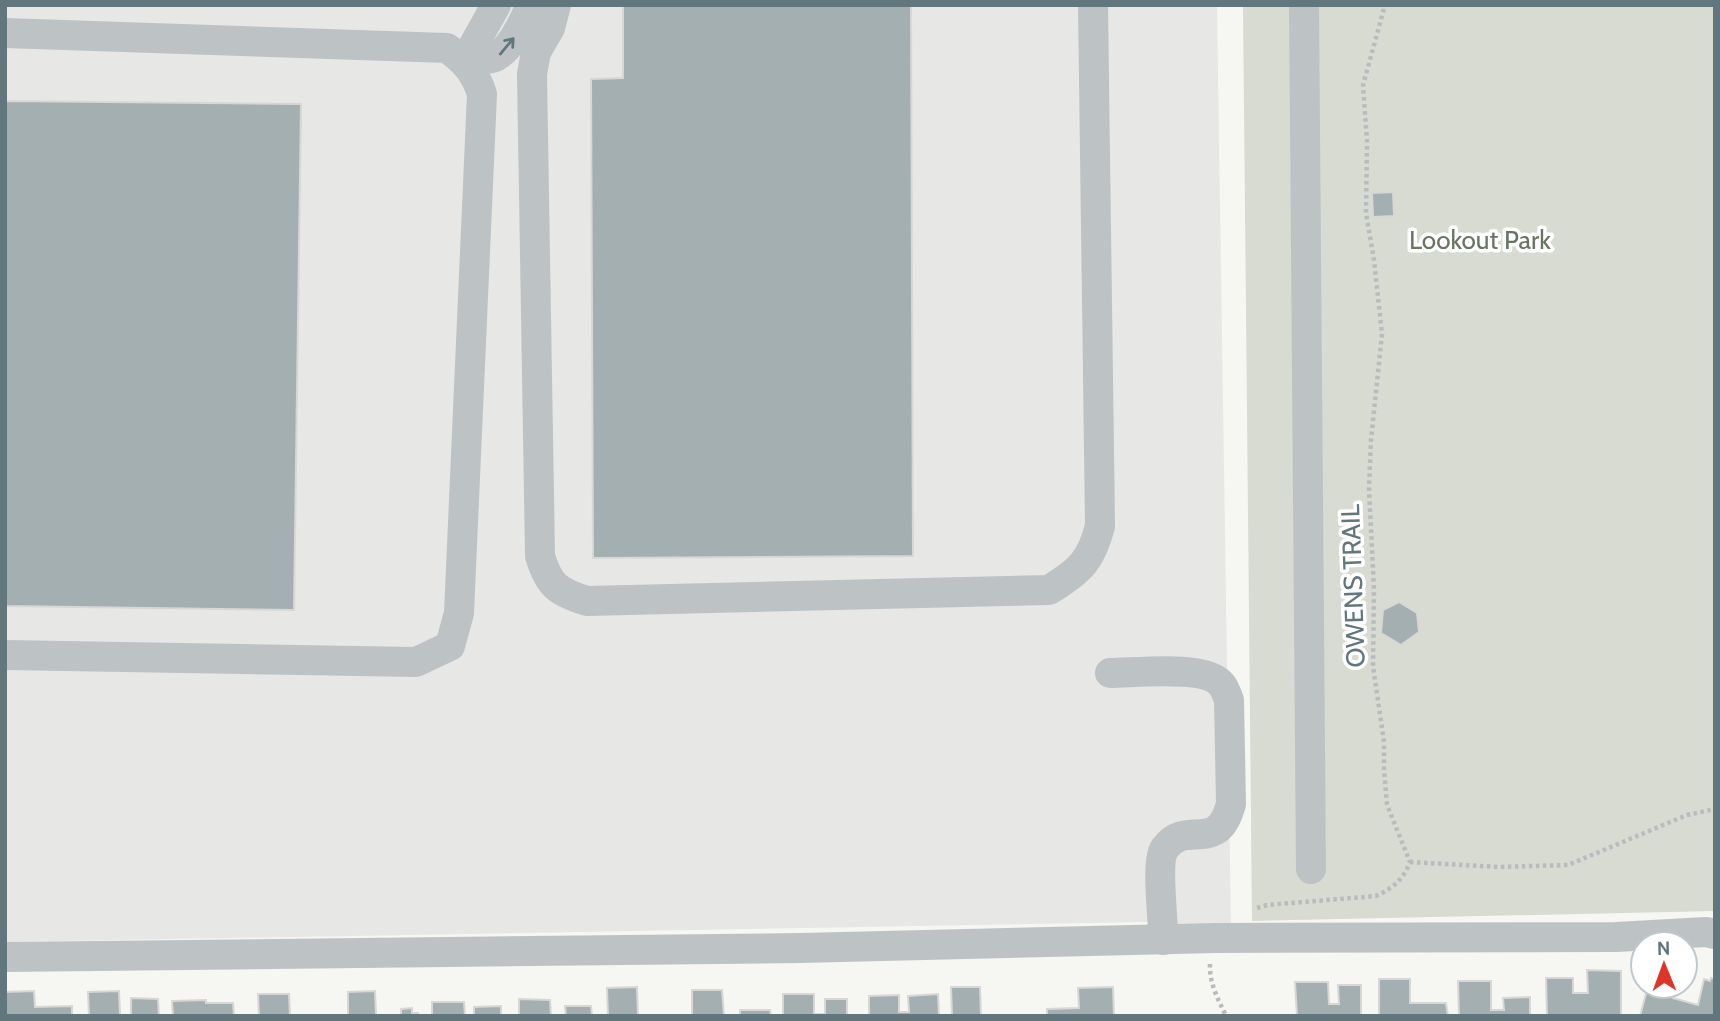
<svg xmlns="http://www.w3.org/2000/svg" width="1720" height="1021" font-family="Cabin,sans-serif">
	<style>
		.built { fill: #e7e7e6 }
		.green { fill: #d7dbd2 }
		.building { fill: #a4afb2; stroke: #d8d7d6; stroke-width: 2 }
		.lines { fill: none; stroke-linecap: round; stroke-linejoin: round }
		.path { stroke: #b8bcbd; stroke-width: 4.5; stroke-dasharray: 3.5 3.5; stroke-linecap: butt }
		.minor { stroke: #bdc3c5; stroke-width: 30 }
		.oneway { stroke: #62767d }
		.labels { text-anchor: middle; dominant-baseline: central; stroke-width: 7; stroke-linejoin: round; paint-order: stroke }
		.park-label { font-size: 26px; fill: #687661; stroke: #fff }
		.street-label { font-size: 26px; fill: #62767d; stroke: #fff }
	</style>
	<rect width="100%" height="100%" fill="#f6f6f3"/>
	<polygon class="built" points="5,5 1217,5 1231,930 1147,922 5,942"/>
	<polygon class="green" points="1243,5 1715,5 1715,911 1252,921"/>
	<g class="building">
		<polygon points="623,5 911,5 913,556 593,558 591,79 623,78"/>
		<polygon points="5,101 301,104 294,610 5,606"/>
		<polygon points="1393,192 1394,216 1373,217 1372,193"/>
		<polygon points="1399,602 1417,613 1419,632 1401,645 1381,633 1383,610"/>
		<polygon points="1587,970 1621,971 1621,1016 1547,1016 1546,978 1573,978 1573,993 1588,993"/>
		<polygon points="1711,978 1715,979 1715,1016 1640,1016 1648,986 1677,986 1673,998 1698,1005 1704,979 1710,981"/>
		<polygon points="1379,979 1410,979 1410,1003 1446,1003 1448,1016 1379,1016"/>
		<polygon points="1458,981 1491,981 1491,1010 1504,1010 1503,998 1530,997 1530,1016 1459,1016"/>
		<polygon points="1295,982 1328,982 1329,1004 1339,1004 1338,985 1361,985 1361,1016 1297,1016"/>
		<polygon points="637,987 638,1016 608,1016 607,988"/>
		<polygon points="951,987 980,987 981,1016 952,1016"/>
		<polygon points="1113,987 1114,1016 1047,1016 1047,1009 1079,1008 1078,988"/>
		<polygon points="692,990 722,990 724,1016 692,1016"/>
		<polygon points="34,991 35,1007 72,1006 72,1016 5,1016 5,992"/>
		<polygon points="119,991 120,1015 131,1015 131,998 158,999 159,1016 89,1016 88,992"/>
		<polygon points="375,991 376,1015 401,1015 401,1009 412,1008 412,1013 418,1013 418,1016 348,1016 348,992"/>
		<polygon points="258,994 289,994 290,1016 259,1016"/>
		<polygon points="783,994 814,994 814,1014 825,1014 825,999 847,999 847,1016 783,1016"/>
		<polygon points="938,994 939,1016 869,1016 869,996 899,995 899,1012 909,1012 908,996"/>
		<polygon points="519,999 550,1000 551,1016 519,1016"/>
		<polygon points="206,1000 206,1003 233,1003 234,1016 173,1016 172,1001"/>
		<polygon points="432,1002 464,1002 465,1016 432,1016"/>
		<polygon points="501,1006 501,1016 474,1016 474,1007"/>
		<polygon points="565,1006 591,1006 592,1016 566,1016"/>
		<polygon points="740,1010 770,1010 771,1016 740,1016"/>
	</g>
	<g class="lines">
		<g class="path">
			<polyline points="1410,862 1498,867 1568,865 1687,815 1715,809"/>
			<path d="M1257,908l10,-3 109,-9c17,-8 27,-16 34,-34l-23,-57 -3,-36v-27l-11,-76 1,-77 -5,-100 2,-49 11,-106 -8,-74 -8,-47 1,-72 -4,-56 22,-80"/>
			<path d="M1210,964c-1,19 8,35 16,52"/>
		</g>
		<g class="minor">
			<path d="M556,5l-6,23 -14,24 -4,22 8,482c9,30 18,36 47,45l462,-11c31,-19 42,-29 51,-64l-7,-521"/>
			<polyline points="1304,5 1311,869"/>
			<path d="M5,33l442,15c18,13 28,24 35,46l-23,519 -9,33 -34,16 -411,-7"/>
			<path d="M465,61c8,-1 19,-1 27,-3 18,-5 32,-37 39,-53"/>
			<polyline points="465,61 496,5"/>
			<path d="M1110,673c25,0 97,-9 112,12 3,4 5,10 7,15l2,104c-14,52 -44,14 -66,44 -10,13 -1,73 -2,92"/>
			<polyline points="5,957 800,948 1216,938 1616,937 1706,932 1715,934"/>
		</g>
	</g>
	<defs><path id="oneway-shaft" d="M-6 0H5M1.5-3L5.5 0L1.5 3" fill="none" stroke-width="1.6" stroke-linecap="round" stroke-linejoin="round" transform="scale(1.75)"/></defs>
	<use class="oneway" href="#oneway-shaft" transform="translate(507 46) rotate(-50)"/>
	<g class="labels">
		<g class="park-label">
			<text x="1480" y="240">Lookout Park</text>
		</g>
		<g class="street-label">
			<text transform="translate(1353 586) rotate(-92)">OWENS TRAIL</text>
		</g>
	</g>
	<rect width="1720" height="1021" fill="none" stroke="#62767d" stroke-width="14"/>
	<g transform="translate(1664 965) rotate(359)"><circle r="33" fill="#ffffff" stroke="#c0c8cb" stroke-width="2"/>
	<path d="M0-5L12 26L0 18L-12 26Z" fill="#de352b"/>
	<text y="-10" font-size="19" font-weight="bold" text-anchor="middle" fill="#62767d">N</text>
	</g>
</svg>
